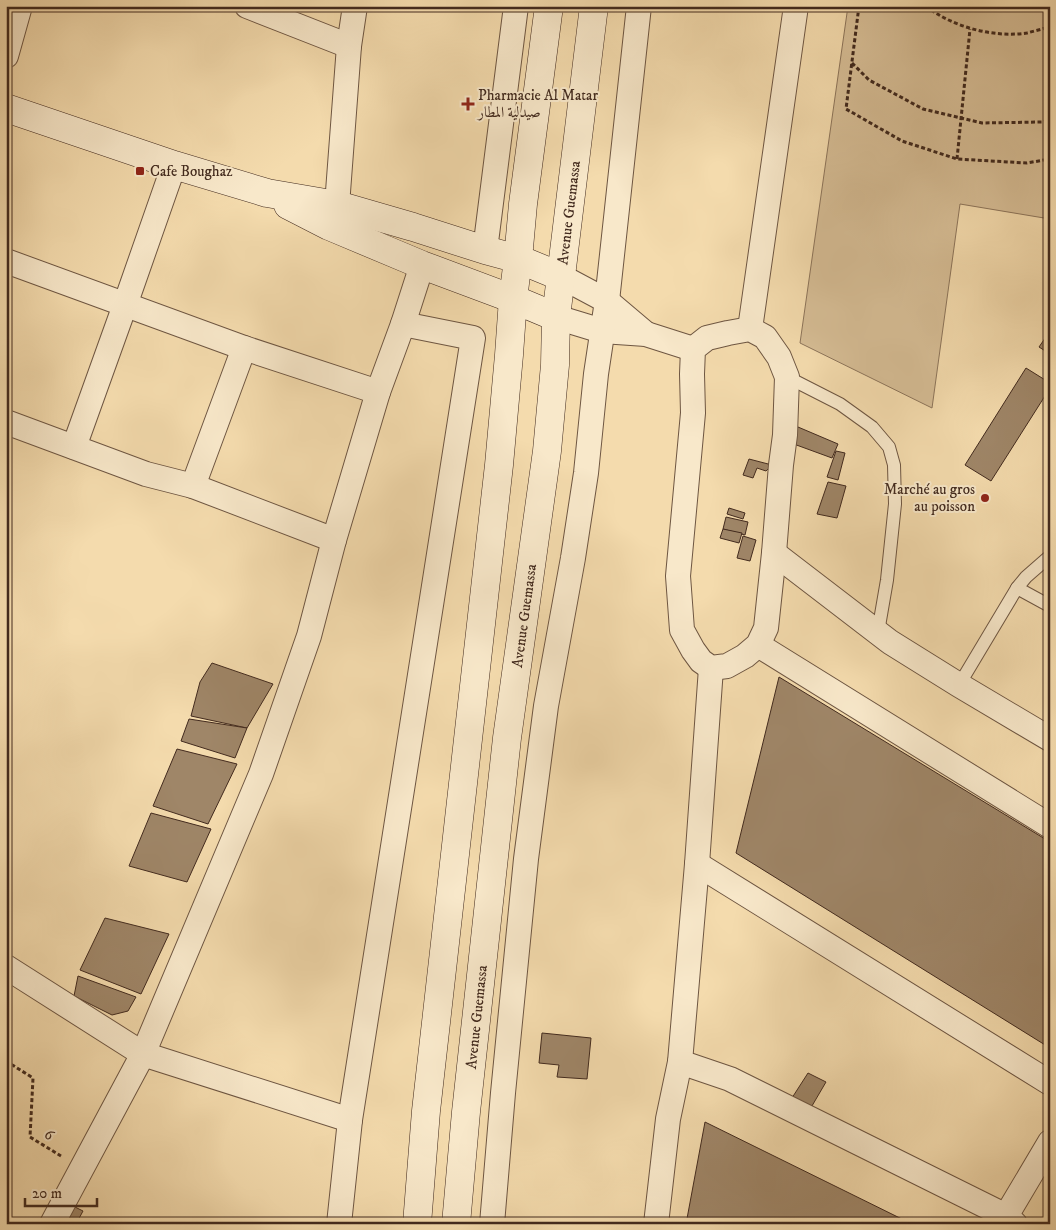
<svg xmlns="http://www.w3.org/2000/svg" width="1056" height="1230" font-family="'IM FELL DW Pica',Amiri,serif">
	<style>
		.green { fill: #d6bd95; stroke: #8c745a }
		.building { fill: #9f8668; stroke: #422a1e }
		.lines { fill: none; stroke-linecap: round; stroke-linejoin: round }
		.lane-casing { stroke: #6e5642; stroke-width: 14 }
		.street-casing { stroke: #6e5642; stroke-width: 26 }
		.secondary-casing { stroke: #422a1e; stroke-width: 29 }
		.path { stroke: #422a1e; stroke-width: 3; stroke-dasharray: 4 2.5; stroke-linecap: butt }
		.lane { stroke: #f8e8ca; stroke-width: 12 }
		.street { stroke: #f8e8ca; stroke-width: 24 }
		.secondary { stroke: #f8e8ca; stroke-width: 28 }
		.poi-dot { fill: #8f2418; stroke: #f8e8ca; stroke-width: 2 }
		.labels { text-anchor: middle; dominant-baseline: central; stroke-width: 4; stroke-linejoin: round; paint-order: stroke }
		.poi-label { font-size: 15px; fill: #422a1e; stroke: #f8e8ca; text-anchor: start }
		.street-label { font-size: 15px; fill: #422a1e; stroke: #f8e8ca }
	</style>
	<rect width="100%" height="100%" fill="#f4dbad"/>
	<filter id="stains"><feTurbulence type="fractalNoise" baseFrequency=".004" numOctaves="4"/><feColorMatrix values="0 0 0 0 .2 0 0 0 0 .09 0 0 0 0 .02 0 0 0 .5 -.17"/></filter>
	<radialGradient id="worn" r=".72"><stop offset=".6" stop-color="#630" stop-opacity="0"/><stop offset="1" stop-color="#630" stop-opacity=".3"/></radialGradient>
	<polygon class="green" points="848,6 1050,6 1050,219 960,204 932,408 800,343"/>
	<g class="building">
		<polygon points="1050,331 1050,354 1039,347"/>
		<polygon points="1026,368 1050,383 1050,388 991,481 965,465"/>
		<polygon points="798,427 838,444 832,458 791,443"/>
		<polygon points="836,451 845,453 838,480 827,477"/>
		<polygon points="749,459 772,465 766,471 757,468 753,478 743,475"/>
		<polygon points="828,482 846,486 837,518 817,514"/>
		<polygon points="729,508 745,513 743,519 727,514"/>
		<polygon points="726,517 748,522 745,535 723,529"/>
		<polygon points="723,529 742,533 739,543 720,538"/>
		<polygon points="743,536 756,540 750,561 737,558"/>
		<polygon points="212,663 273,684 247,728 191,716 200,682"/>
		<polygon points="779,677 1050,842 1050,1048 736,853"/>
		<polygon points="189,719 247,728 235,758 181,741"/>
		<polygon points="177,749 237,764 208,824 153,806"/>
		<polygon points="151,813 211,829 187,882 129,866"/>
		<polygon points="105,918 169,934 141,994 80,970"/>
		<polygon points="78,976 136,997 128,1011 112,1015 74,996"/>
		<polygon points="542,1033 591,1038 587,1079 557,1077 559,1065 539,1063"/>
		<polygon points="808,1073 826,1082 809,1111 790,1101"/>
		<polygon points="705,1122 912,1224 686,1224"/>
		<polygon points="71,1205 83,1211 76,1224 62,1224"/>
	</g>
	<g class="lines">
		<g class="lane-casing">
			<g id="lane">
				<polyline points="787,377 840,404 872,427 889,447 894,465 895,504 887,580 878,632"/>
				<polyline points="1017,588 1050,606"/>
				<polyline points="959,685 1017,588 1026,577 1050,556"/>
			</g>
		</g>
		<g class="street-casing">
			<g id="street">
				<polyline points="247,6 349,46"/>
				<polyline points="6,56 20,6"/>
				<polyline points="337,205 349,46 355,6"/>
				<polyline points="485,250 516,6"/>
				<polyline points="6,261 244,348 378,392"/>
				<polyline points="562,277 607,301 646,334"/>
				<polyline points="556,317 602,331 646,334 693,349"/>
				<polygon points="750,329 765,337 779,357 787,377 785,435 781,465 774,553 766,628 758,645 745,656 727,666 711,668 701,661 693,650 682,630 678,576 693,413 692,374 693,349 707,338 728,333"/>
				<polyline points="750,329 796,6"/>
				<polyline points="6,422 146,474 193,486 334,540"/>
				<polyline points="74,447 125,305 174,165"/>
				<polyline points="193,486 244,348"/>
				<polyline points="774,553 890,642 959,685 1050,739"/>
				<polyline points="758,645 1050,826"/>
				<polyline points="697,864 1050,1083"/>
				<polyline points="6,967 143,1054 350,1120"/>
				<polyline points="680,1062 697,864 711,668"/>
				<polyline points="1006,1216 1050,1142"/>
				<polyline points="52,1224 143,1054 261,774 309,636 334,540 378,392 403,324 422,265"/>
				<polyline points="339,1224 350,1120 473,338 403,324"/>
				<polyline points="492,1224 503,1093 526,859 546,706 573,558 586,473 596,374 607,301 639,6"/>
				<polyline points="656,1224 668,1119 680,1062 730,1079 1006,1216 1015,1224"/>
			</g>
		</g>
		<g class="secondary-casing">
			<g id="secondary">
				<polyline points="6,108 174,165 267,193 337,205 413,227 485,250 518,259 562,277"/>
				<polyline points="288,205 329,226 422,265 513,299 556,317"/>
				<polyline points="417,1224 426,1111 499,465 509,355 513,299 518,259 523,204 549,6"/>
				<path id="s1" d="M456,1224l10,-112 41,-374 40,-287 8,-86 1,-48 38,-311"/>
			</g>
		</g>
		<g class="path">
			<polyline points="859,6 846,109 902,141 957,159 1027,163 1050,159"/>
			<path d="M926,6c26,21 68,32 101,27 7,-2 15,-4 23,-6"/>
			<polyline points="852,63 869,80 923,109 982,123 1042,122 1050,120"/>
			<polyline points="957,159 970,29"/>
			<polyline points="6,1061 33,1078 30,1137 61,1156"/>
		</g>
		<use href="#lane" class="lane"/>
		<use href="#street" class="street"/>
		<use href="#secondary" class="secondary"/>
	</g>
	<g class="poi-dot">
		<path d="M465.5 96.5h5v5h5v5h-5v5h-5v-5h-5v-5h5z"/>
		<rect x="135" y="166" width="10" height="10" rx="2.5"/>
		<circle cx="985" cy="498" r="5"/>
	</g>
	<g class="labels">
		<g class="poi-label">
			<text x="478" y="95">Pharmacie Al Matar<tspan x="478" dy="17">صيدلية المطار</tspan></text>
			<text x="150" y="171">Cafe Boughaz</text>
			<text x="975" y="489" text-anchor="end">Marché au gros<tspan x="975" dy="17">au poisson</tspan></text>
		</g>
		<g class="street-label">
			<text stroke="none"><textPath href="#s1" startOffset="1018">Avenue Guemassa</textPath></text>
			<text stroke="none"><textPath href="#s1" startOffset="612">Avenue Guemassa</textPath></text>
			<text stroke="none"><textPath href="#s1" startOffset="208">Avenue Guemassa</textPath></text>
			<text transform="translate(49 1135) rotate(31)">6</text>
		</g>
	</g>
	<rect width="1056" height="1230" fill="none" stroke="#f4dbad" stroke-width="25"/>
	<rect x="8" y="8" width="1041" height="1215" fill="none" stroke="#422a1e" stroke-width="2.5"/>
	<rect x="12" y="12" width="1031" height="1205" fill="none" stroke="#422a1e"/>
	<path d="M25 1198v8h72v-8" fill="none" stroke="#422a1e" stroke-width="2.5"/>
	<text x="32" y="1198" font-size="15" fill="#422a1e" stroke="#f8e8ca" stroke-width="4" paint-order="stroke">20 m</text>
	<rect width="100%" height="100%" filter="url(#stains)"/>
	<rect width="100%" height="100%" fill="url(#worn)"/>
</svg>
